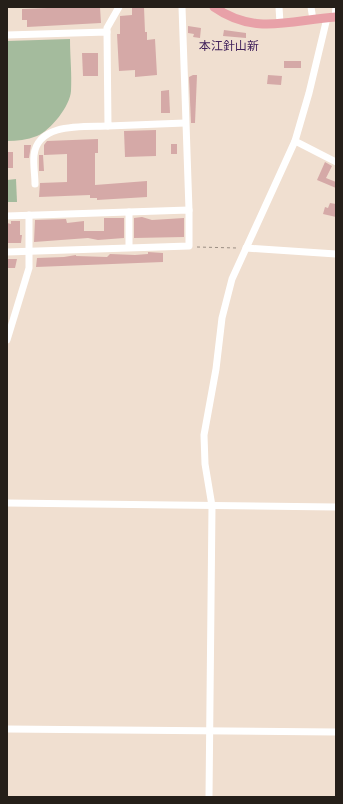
<svg xmlns="http://www.w3.org/2000/svg" width="343" height="804" font-family="'PT Sans','Noto Sans JP',sans-serif">
	<style>
		.green { fill: #a4bb9d }
		.building { fill: #d5a9a7 }
		.lines { fill: none; stroke-linecap: round; stroke-linejoin: round }
		.path { stroke: #9b8e83; stroke-width: 1; stroke-dasharray: 3 3; stroke-linecap: butt }
		.minor { stroke: #fff; stroke-width: 7 }
		.major { stroke: #e8a1a8; stroke-width: 9 }
		.labels { text-anchor: middle; dominant-baseline: central; stroke-width: 3; stroke-linejoin: round; paint-order: stroke }
		.neighbourhood-label { font-size: 12px; fill: #42235c; stroke: #f0dfd0 }
	</style>
	<rect width="100%" height="100%" fill="#f0dfd0"/>
	<g class="green">
		<path d="M70,39c0,17 2,35 1,52 -1,15 -20,39 -34,45 -10,4 -20,5 -30,5v-100z"/>
		<polygon points="16,179 17,202 7,202 7,180"/>
	</g>
	<g class="building">
		<polygon points="73,7 100,7 101,23 27,27 27,20 22,20 22,9"/>
		<polygon points="132,7 144,7 145,32 147,32 147,40 155,39 157,75 135,77 135,70 119,71 117,34 120,34 120,16 132,15"/>
		<polygon points="188,26 201,28 200,38 193,37 194,34 188,33"/>
		<polygon points="224,30 246,33 246,38 223,36"/>
		<polygon points="82,53 98,53 98,76 83,76"/>
		<rect x="284" y="61" width="17" height="7"/>
		<polygon points="193,75 197,75 195,123 191,123 189,77"/>
		<polygon points="268,75 282,76 281,85 267,84"/>
		<polygon points="169,90 170,113 161,113 161,91"/>
		<polygon points="156,130 156,156 125,157 124,131"/>
		<polygon points="98,139 98,153 95,153 95,185 147,181 147,197 97,200 97,198 90,198 90,195 39,197 40,183 67,182 67,154 44,155 44,145 47,141"/>
		<rect x="171" y="144" width="6" height="10"/>
		<polygon points="24,145 31,145 29,158 24,158"/>
		<rect x="7" y="152" width="6" height="16"/>
		<polygon points="39,155 43,155 44,171 39,171"/>
		<polygon points="325,162 332,166 326,178 336,182 336,188 317,180"/>
		<polygon points="330,203 336,204 336,217 323,214 325,207 328,208"/>
		<polygon points="142,217 152,220 184,218 184,237 134,238 134,218"/>
		<polygon points="104,218 124,218 124,238 98,240 88,238 34,242 35,220 66,219 67,223 84,221 84,231 104,231"/>
		<polygon points="11,221 20,221 20,235 22,235 21,243 7,243 7,223 11,224"/>
		<polygon points="148,252 163,253 163,262 36,267 37,258 64,257 76,255 76,256 107,257 110,254 135,255 148,254"/>
		<polygon points="7,259 17,259 15,268 7,268"/>
	</g>
	<g class="lines">
		<polyline class="path" points="197,247 237,248"/>
		<g class="minor">
			<polyline points="182,7 189,210"/>
			<polyline points="279,7 280,23"/>
			<polyline points="311,7 313,20"/>
			<polyline points="335,17 336,7"/>
			<polyline points="107,32 107,28 119,7"/>
			<polyline points="7,35 107,32 108,126 185,123"/>
			<polyline points="295,141 336,162"/>
			<path d="M35,184c0,-9 -2,-20 -1,-29 4,-33 50,-28 74,-29"/>
			<polyline points="129,212 129,247"/>
			<polyline points="7,216 189,210 189,246 7,252"/>
			<polyline points="246,248 336,254"/>
			<polyline points="7,340 29,268 29,215"/>
			<polyline points="7,503 336,507"/>
			<polyline points="7,729 336,732"/>
			<polyline points="209,797 212,506 205,464 204,435 216,369 222,318 232,279 295,141 309,93 327,18"/>
		</g>
		<path class="major" d="M214,7c41,29 77,13 122,10"/>
	</g>
	<g class="labels">
		<g class="neighbourhood-label">
			<text x="229" y="45">本江針山新</text>
		</g>
	</g>
	<rect width="343" height="804" fill="none" stroke="#251f19" stroke-width="16"/>
</svg>
